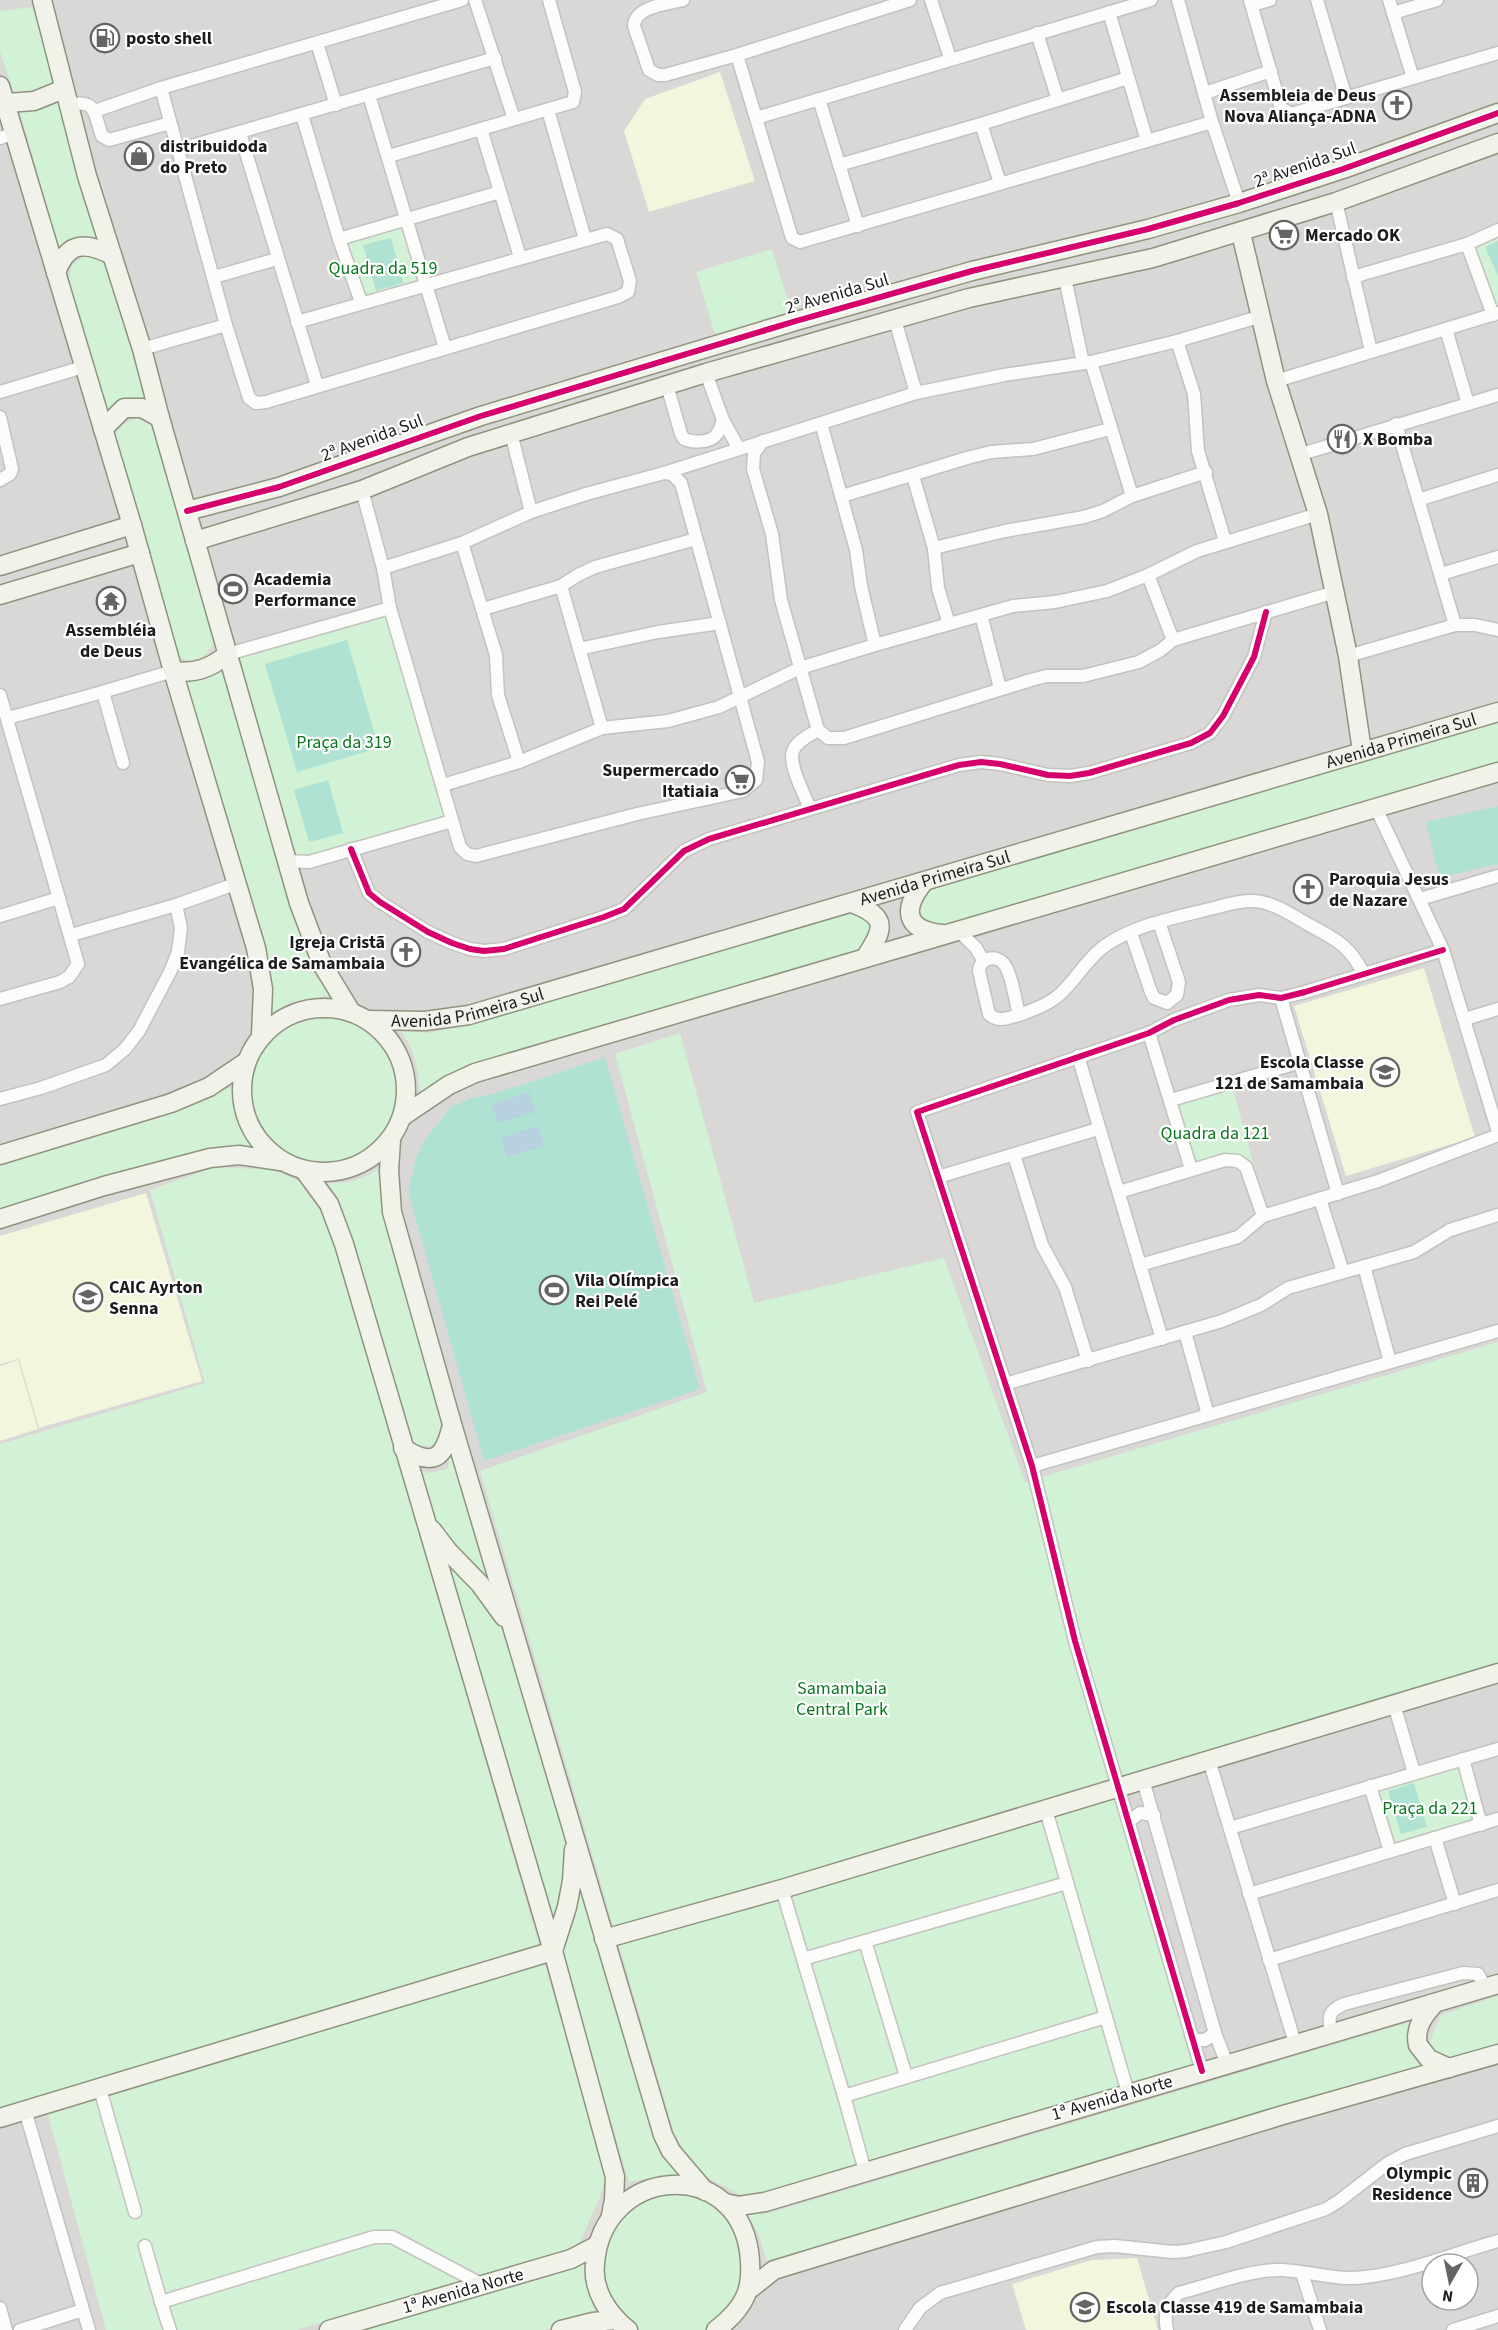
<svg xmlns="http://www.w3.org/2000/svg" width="1498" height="2330" font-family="'Source Sans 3',sans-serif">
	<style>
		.residential { fill: #d9d8d6; fill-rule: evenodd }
		.education { fill: #f3f5dd }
		.religious { fill: #d8d8d6 }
		.park { fill: #d1f2d5 }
		.pitch { fill: #afe2d2 }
		.water { fill: #b7d2de }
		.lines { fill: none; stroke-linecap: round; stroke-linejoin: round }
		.street-casing { stroke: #c3c2c0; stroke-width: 15 }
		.secondary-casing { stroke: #8f937d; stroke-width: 21 }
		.street { stroke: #fcfcfb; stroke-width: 12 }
		.secondary { stroke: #f1f2e9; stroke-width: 18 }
		.cycleway-casing { stroke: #fff; stroke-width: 10 }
		.cycleway { stroke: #d6006c; stroke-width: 6 }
		.labels { text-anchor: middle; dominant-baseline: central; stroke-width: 4.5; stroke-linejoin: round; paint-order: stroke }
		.poi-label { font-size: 18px; font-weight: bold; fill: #1c1c1c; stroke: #fff; text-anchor: start }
		.street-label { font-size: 18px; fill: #1c1c1c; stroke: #fff }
		.park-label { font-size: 18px; fill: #0b7821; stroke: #fff }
	</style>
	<rect width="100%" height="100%" fill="#eae9e4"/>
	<path class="residential" d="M0,0h1498v2330h-1498zM1432,2264h36v36h-36z"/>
	<g class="education">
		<polygon points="720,72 755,181 649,212 624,131 645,99"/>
		<polygon points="1424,968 1475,1137 1346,1176 1294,1006"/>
		<polygon points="146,1193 202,1381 39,1428 19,1359 0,1364 0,1236"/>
		<polygon points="18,1360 38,1429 0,1441 0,1366"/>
		<polygon points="1137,2258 1158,2330 1026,2330 1012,2284 1092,2260"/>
	</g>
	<polygon class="religious" points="381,910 455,951 429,991 356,954"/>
	<g class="park">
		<polygon points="32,7 56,87 16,98 0,52 0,11"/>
		<path d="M60,101l38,137c-15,-2 -27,0 -39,10l-39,-136z"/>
		<polygon points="411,223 430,292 359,310 340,245"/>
		<polygon points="1498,224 1498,316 1487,319 1461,238"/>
		<polygon points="772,249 791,311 715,334 696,272"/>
		<polygon points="92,251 104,259 147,400 131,397 117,404 110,418 68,282 72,265"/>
		<path d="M136,418l18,6 64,214c-12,17 -17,26 -39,20l-65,-220 8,-13z"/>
		<polygon points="393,614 453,825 296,870 235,659"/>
		<polygon points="220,664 312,972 331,995 291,1002 271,1013 183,675 206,678"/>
		<polygon points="1498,718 1498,766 946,930 923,923 917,907 927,891"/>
		<path d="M852,911l21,9 -6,29 -396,121 -51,23c-2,-24 -5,-43 -19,-62l28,2 36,-7z"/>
		<circle cx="325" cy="1091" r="73"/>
		<polygon points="680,1033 754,1303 944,1258 1025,1482 1498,1342 1498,1670 1113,1786 1193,2068 748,2199 696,2171 674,2133 480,1471 707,1392 615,1054"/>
		<polygon points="236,1085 240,1123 258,1150 0,1213 0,1165 165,1116"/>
		<polygon points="1233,1089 1254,1166 1233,1161 1195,1171 1178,1105"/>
		<path d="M385,1164l-4,36 64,225 -8,22 -24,-3 -73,-243 -12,-18c24,1 39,-5 57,-19z"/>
		<polygon points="216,1167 273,1170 299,1181 328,1222 606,2174 600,2197 578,2246 297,2330 106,2330 46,2107 0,2120 0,1444 205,1383 150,1190"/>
		<polygon points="452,1451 660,2155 679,2175 656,2177 629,2182 419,1470 428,1473 447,1469"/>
		<polygon points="1465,1765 1483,1827 1395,1852 1377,1790"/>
		<polygon points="1498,1996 1498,2049 1458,2060 1429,2048 1431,2038 1441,2015"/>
		<path d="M1417,2020c-5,21 -8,33 6,51l-657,190c-4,-17 -8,-32 -19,-46l22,-2z"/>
		<polygon points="667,2194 691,2195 714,2205 732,2222 744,2244 743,2293 712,2330 638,2330 622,2319 608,2299 601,2277 610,2231 624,2213 644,2200"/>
		<path d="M587,2258c-2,21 0,38 10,57l-53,15h-194z"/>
	</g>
	<g class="pitch">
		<polygon points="391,238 403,283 376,291 363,245"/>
		<polygon points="1498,241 1498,276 1485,247"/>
		<polygon points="347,640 379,748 297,772 265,664"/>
		<polygon points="328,780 343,833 309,842 294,790"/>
		<polygon points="1498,806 1498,864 1439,878 1426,822"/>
		<polygon points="605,1057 700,1389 484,1461 408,1192 416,1158 423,1142 451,1107 472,1098 492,1094 543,1078"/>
		<polygon points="1414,1783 1427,1827 1401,1834 1388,1791"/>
	</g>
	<g class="water">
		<polygon points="529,1092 535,1112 498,1123 491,1104"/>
		<polygon points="538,1126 544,1146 507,1157 500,1138"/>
	</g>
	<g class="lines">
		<g class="street-casing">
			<g id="street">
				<polyline points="475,0 514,119"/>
				<path d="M683,0c-15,4 -48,6 -49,26l15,44 9,5h7l72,-20 173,-55"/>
				<polyline points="931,0 950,58"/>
				<polyline points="1178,0 1212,122 1239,203"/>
				<polyline points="1250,0 1281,108 1291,114 1498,53"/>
				<polyline points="1317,0 1346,98"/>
				<polyline points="1389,0 1413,78"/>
				<polyline points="1252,5 1270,0"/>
				<polyline points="1109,12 1147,141"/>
				<polyline points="1393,13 1437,0"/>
				<polyline points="1037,33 1058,100"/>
				<polyline points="317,43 336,105"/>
				<polyline points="737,55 792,238 800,242 1212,122"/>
				<polyline points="161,88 226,325 249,398 256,403 266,402 618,297 628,292 630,281 617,239 607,234 297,322"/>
				<polyline points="1205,93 1271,71"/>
				<polyline points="369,95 445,348"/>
				<polyline points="819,99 858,226"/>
				<path d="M68,105c30,-7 26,10 34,31l7,4 61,-17"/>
				<polyline points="548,110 585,239"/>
				<polyline points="95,111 161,88 462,0"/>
				<polyline points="302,115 339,239 361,302"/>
				<polyline points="756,118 1151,0"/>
				<polyline points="981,124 1000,183"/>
				<polyline points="481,129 520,257"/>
				<polyline points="240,133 317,385"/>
				<polyline points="0,138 15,133"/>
				<polyline points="177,150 495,58"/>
				<polyline points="389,156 573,102 575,92 549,0"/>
				<polyline points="839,165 981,124 1128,78"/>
				<polyline points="1336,202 1371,351"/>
				<polyline points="339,239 500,192"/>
				<polyline points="1467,244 1493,315"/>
				<polyline points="214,277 277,259"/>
				<polyline points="1353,277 1467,244 1498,230"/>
				<polyline points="1065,278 1083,363"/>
				<polyline points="895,320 916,393"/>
				<polyline points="1446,329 1468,404"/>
				<polyline points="1177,341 1194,394 1198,451 1225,541"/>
				<polyline points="142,349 226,325"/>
				<polyline points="1091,362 1132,496"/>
				<polyline points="706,373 723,420 739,449"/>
				<polyline points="1276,381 1498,313"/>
				<path d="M667,385l14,49 3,5c9,4 27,4 33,-5 3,-4 5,-9 6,-14"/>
				<polyline points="0,392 83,367"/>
				<polyline points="0,417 12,469 10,474 0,480"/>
				<polyline points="821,423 856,550 861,586 875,645"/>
				<polyline points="1396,424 1455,625"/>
				<polyline points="511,433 531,512"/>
				<polyline points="763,441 754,453 753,469 772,534 781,600 818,730 828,738 844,738 1031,680 1046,676 1083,676 1139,662 1161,650 1173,640 1335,592"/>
				<polyline points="1298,455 1498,395"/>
				<polyline points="913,476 934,548 938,588 949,624"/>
				<polyline points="362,490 383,568 390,608 460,847 467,854 476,856 637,814 743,791 756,780 758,762 681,483 672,474 664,473"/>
				<polyline points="842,496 967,458 991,452 1033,449 1110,429"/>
				<polyline points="1418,500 1498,475"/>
				<polyline points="462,543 496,655 498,695 519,762"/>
				<polyline points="934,548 1005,531 1084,517 1103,511 1132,496 1206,472"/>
				<polyline points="383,568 462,543 531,512 586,494 664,473 916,393 1004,375 1091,362 1177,341 1262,316"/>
				<polyline points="1441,574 1498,557"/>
				<polyline points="1148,575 1173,640"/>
				<polyline points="561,586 602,728"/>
				<polyline points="483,609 561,586 578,575 595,567 696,539"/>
				<polyline points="981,615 1000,688"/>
				<polyline points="579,649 658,632 720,623"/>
				<polyline points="228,654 390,608"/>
				<polyline points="1348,656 1455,625 1475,625 1498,630"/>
				<polyline points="103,692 123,763"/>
				<polyline points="0,695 78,964 69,977 60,982 0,999"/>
				<polyline points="8,718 92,695 173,671"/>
				<polyline points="443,785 519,762 602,728 668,721 719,707 800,668 875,645 1013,606 1055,602 1107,591 1148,575 1197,551 1318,514"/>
				<polyline points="1376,808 1443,950 1498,1132"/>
				<path d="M810,809c-5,-14 -22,-44 -17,-58 3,-10 17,-16 25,-21"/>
				<polyline points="351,849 369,893 380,902 428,932 452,943 470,949 484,951 504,949 604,917 624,909 684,851 709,839 959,765 981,762 1000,764 1048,775 1070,776 1089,773 1191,743 1210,733 1223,716 1254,657 1266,612"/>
				<polyline points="288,861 309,862 452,821"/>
				<polyline points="1420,899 1498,876"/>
				<polyline points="0,916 59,898"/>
				<polyline points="958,930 976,948 983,960"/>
				<polyline points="1131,933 1151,992 1154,998 1167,1003 1177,995 1179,982 1159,922"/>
				<polyline points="71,935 176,905 235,884"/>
				<polyline points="1281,998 1338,1194"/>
				<path d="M1019,1014c-4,-14 -6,-34 -13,-47 -7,-13 -26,-11 -27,4l10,43c9,9 19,4 30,1 14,-5 28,-10 40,-20 17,-15 28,-37 47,-50 31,-21 72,-28 108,-37 12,-3 26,-8 40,-7 18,1 35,12 50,21 30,17 43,20 60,52"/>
				<polyline points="1465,1019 1498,1009"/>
				<polyline points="1149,1033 1191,1169"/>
				<polyline points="1078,1056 1162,1339"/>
				<polyline points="0,1099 41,1088 106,1065 125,1049 139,1031 170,972 178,952 181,928 176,905"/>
				<polyline points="1171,1100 1301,1062"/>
				<polyline points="1014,1155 1042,1245 1065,1287 1088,1361"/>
				<polyline points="938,1177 1098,1129"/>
				<polyline points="1119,1192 1225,1160 1238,1161 1246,1167 1263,1216"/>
				<polyline points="1320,1199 1343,1272"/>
				<polyline points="1140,1265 1238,1237 1263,1216 1378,1181 1498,1135"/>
				<polyline points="1364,1266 1390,1362"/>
				<polyline points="1185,1332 1208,1415"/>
				<polyline points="1005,1384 1222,1321 1261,1305 1288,1288 1414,1252 1450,1230 1498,1215"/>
				<polyline points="1032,1466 1498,1331"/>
				<polyline points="1394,1704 1414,1773"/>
				<polyline points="1463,1759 1481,1825"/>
				<polyline points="1209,1760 1295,2043"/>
				<polyline points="1143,1780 1215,2033 1227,2064"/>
				<polyline points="1370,1786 1390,1851"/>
				<polyline points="1046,1810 1128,2093"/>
				<polyline points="1129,1821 1140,1813 1154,1815"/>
				<polyline points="1230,1828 1498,1749"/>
				<polyline points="1435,1838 1455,1904"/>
				<polyline points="782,1889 844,2096"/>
				<polyline points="1249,1894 1498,1819"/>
				<polyline points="865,1941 906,2076"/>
				<polyline points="803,1959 1067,1883"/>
				<polyline points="1269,1960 1498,1890"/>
				<path d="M1331,2033c-3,-16 -3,-22 13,-29l119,-31 15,1 8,14"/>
				<polyline points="1193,2040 1205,2040 1215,2033"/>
				<polyline points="1202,2071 1075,1641 1032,1466 917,1112 1149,1033 1174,1020 1229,1000 1259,995 1281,998 1305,992 1443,950"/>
				<polyline points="100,2089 135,2212"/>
				<polyline points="25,2110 89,2330"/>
				<polyline points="865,2171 844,2096 1106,2017"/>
				<polyline points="145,2246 161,2302"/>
				<polyline points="1302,2273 1320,2330"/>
				<polyline points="0,2308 6,2330"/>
				<polyline points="20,2330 83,2310"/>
				<polyline points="170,2330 161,2302 374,2237 392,2237 483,2285"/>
				<polyline points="905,2330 920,2308 940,2293 1097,2247 1115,2246 1173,2252 1186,2251 1226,2242 1326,2209 1339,2201 1388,2163 1405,2154 1498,2126"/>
				<path d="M1167,2330c-3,-17 -1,-25 12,-37 31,-8 72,-24 103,-23 28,1 54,11 83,7 45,-5 90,-24 133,-36"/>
				<polyline points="1453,2330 1498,2316"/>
			</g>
		</g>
		<g class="secondary-casing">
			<g id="secondary">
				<polyline points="42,0 87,176 142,349 160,418 299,903 322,964 351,1012"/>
				<polyline points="0,86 132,525 173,671 256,948 263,989 261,1036"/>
				<polyline points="7,103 34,101 64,89"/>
				<polyline points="1241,233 1276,381 1318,514 1348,656 1362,751"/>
				<path d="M56,273c11,-31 28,-32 56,-18"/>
				<polyline points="103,429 124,408 142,408 160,418"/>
				<polyline points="187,511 279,487 481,416 796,321 972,271 1148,229 1239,203 1343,169 1498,113"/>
				<polyline points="195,541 362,490 468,447 706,373 969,298 1153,258 1336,202 1498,143"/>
				<polyline points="0,566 132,525"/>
				<polyline points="0,595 140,553"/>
				<path d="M173,671c22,3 38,-3 55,-17"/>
				<path d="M923,883c-21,27 -18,47 19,51"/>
				<path d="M852,903c36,14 33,25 13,55"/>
				<circle cx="324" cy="1090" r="82"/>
				<path id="s1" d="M369,1020l56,1 44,-6 1029,-303"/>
				<polyline points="403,1116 449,1085 475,1073 1498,772"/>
				<polyline points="391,1140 389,1171 392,1212 452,1424 663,2135 671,2151 705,2191"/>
				<polyline points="0,1155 171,1103 209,1087 246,1062"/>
				<polyline points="304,1170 329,1204 344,1244 553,1951 615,2177 614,2200 611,2215"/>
				<polyline points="0,1219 104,1186 210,1158 239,1155 280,1161"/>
				<path d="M403,1448c31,20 41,10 49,-23"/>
				<polyline points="432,1530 448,1551 480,1584 504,1617"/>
				<polyline points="604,1939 782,1889 1498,1673"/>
				<path d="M1435,2003c-11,12 -21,25 -17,42l11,14 20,9"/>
				<polyline points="0,2118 553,1951 567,1907 572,1881 574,1849"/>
				<polyline points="725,2203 739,2206 765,2202 1498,1984"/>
				<polyline points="750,2289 774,2270 1283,2115 1498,2054"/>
				<polyline points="329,2330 571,2259 596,2246"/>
				<polyline points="561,2330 593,2322 615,2320"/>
				<path d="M628,2330c-20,-16 -36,-40 -33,-66 7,-97 139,-109 154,-13 5,37 -3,56 -33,79"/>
			</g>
		</g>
		<use href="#street" class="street"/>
		<use href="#secondary" class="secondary"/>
		<g class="cycleway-casing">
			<g id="cycleway">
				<polyline points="187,511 279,487 481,416 796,321 972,271 1148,229 1239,203 1343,169 1498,113"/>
				<polyline points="351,849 369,893 380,902 428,932 452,943 470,949 484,951 504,949 604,917 624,909 684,851 709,839 959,765 981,762 1000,764 1048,775 1070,776 1089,773 1191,743 1210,733 1223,716 1254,657 1266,612"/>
				<polyline points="1202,2071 1075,1641 1032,1466 917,1112 1149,1033 1174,1020 1229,1000 1259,995 1281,998 1305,992 1443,950"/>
			</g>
		</g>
		<use href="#cycleway" class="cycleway"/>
	</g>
	<defs>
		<g id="fuel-ring" transform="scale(1.5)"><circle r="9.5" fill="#fff" stroke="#646462" stroke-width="1.5"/><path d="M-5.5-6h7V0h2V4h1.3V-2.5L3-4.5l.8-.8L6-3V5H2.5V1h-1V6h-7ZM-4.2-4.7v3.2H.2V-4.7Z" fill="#646462"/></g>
		<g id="church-ring" transform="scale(1.5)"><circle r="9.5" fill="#fff" stroke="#646462" stroke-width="1.5"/><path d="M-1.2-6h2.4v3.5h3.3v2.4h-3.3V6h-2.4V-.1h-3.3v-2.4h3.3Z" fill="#646462"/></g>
		<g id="shop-ring" transform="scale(1.5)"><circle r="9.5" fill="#fff" stroke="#646462" stroke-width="1.5"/><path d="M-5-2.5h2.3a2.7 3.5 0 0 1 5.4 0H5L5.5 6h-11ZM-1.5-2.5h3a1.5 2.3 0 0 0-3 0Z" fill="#646462"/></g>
		<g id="supermarket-ring" transform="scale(1.5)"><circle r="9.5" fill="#fff" stroke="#646462" stroke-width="1.5"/><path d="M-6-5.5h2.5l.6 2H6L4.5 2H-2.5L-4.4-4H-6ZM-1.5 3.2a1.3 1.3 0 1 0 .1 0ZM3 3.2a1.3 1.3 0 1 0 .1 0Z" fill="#646462"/></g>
		<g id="restaurant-ring" transform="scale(1.5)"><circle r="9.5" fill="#fff" stroke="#646462" stroke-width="1.5"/><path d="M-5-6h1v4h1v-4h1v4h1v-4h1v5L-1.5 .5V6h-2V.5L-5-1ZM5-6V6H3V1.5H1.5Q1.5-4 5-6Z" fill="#646462"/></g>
		<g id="stadium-ring" transform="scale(1.5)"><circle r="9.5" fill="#fff" stroke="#646462" stroke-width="1.5"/><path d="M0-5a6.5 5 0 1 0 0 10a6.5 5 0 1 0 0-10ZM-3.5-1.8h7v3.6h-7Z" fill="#646462"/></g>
		<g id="temple-ring" transform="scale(1.5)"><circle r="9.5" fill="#fff" stroke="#646462" stroke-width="1.5"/><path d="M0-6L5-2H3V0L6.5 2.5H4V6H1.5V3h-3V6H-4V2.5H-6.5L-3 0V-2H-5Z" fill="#646462"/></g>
		<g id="school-ring" transform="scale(1.5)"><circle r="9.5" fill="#fff" stroke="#646462" stroke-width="1.5"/><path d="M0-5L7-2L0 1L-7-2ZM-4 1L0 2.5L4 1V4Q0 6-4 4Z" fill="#646462"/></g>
		<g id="building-ring" transform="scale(1.5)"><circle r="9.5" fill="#fff" stroke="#646462" stroke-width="1.5"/><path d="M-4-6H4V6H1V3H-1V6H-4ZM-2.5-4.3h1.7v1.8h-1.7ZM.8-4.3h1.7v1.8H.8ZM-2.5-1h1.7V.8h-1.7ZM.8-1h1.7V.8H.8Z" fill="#646462"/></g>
	</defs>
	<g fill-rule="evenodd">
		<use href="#fuel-ring" x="105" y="38"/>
		<use href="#church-ring" x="1397" y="105"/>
		<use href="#shop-ring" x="139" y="156"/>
		<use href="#supermarket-ring" x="1284" y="235"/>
		<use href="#restaurant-ring" x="1342" y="439"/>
		<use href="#stadium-ring" x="233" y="589"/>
		<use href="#temple-ring" x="111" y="601"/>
		<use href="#supermarket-ring" x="740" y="780"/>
		<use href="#church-ring" x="1308" y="889"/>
		<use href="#church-ring" x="406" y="952"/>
		<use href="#school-ring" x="1385" y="1072"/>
		<use href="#stadium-ring" x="554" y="1290"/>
		<use href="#school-ring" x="88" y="1297"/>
		<use href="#building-ring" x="1473" y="2183"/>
		<use href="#school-ring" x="1085" y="2307"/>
	</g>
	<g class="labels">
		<g class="poi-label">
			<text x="126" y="38">posto shell</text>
			<text x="1376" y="95" text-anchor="end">Assembleia de Deus<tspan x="1376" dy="21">Nova Aliança-ADNA</tspan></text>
			<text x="160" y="146">distribuidoda<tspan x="160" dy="21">do Preto</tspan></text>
			<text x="1305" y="235">Mercado OK</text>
			<text x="1363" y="439">X Bomba</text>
			<text x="254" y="579">Academia<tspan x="254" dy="21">Performance</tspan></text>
			<text x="111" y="630" text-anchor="middle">Assembléia<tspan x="111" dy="21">de Deus</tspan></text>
			<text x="719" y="770" text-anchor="end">Supermercado<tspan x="719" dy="21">Itatiaia</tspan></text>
			<text x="1329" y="879">Paroquia Jesus<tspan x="1329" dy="21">de Nazare</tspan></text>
			<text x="385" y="942" text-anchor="end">Igreja Cristã<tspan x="385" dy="21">Evangélica de Samambaia</tspan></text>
			<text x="1364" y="1062" text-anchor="end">Escola Classe<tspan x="1364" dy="21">121 de Samambaia</tspan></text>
			<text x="575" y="1280">Vila Olímpica<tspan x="575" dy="21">Rei Pelé</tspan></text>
			<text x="109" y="1287">CAIC Ayrton<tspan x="109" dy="21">Senna</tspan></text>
			<text x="1452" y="2173" text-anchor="end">Olympic<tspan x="1452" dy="21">Residence</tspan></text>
			<text x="1106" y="2307">Escola Classe 419 de Samambaia</text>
		</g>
		<g class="street-label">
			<text transform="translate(1305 165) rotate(-19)">2ᵃ Avenida Sul</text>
			<text transform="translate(837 294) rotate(-16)">2ᵃ Avenida Sul</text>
			<text transform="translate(372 438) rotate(-20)">2ᵃ Avenida Sul</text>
			<text stroke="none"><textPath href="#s1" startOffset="1072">Avenida Primeira Sul</textPath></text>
			<text stroke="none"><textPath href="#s1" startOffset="586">Avenida Primeira Sul</textPath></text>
			<text stroke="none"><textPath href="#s1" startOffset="100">Avenida Primeira Sul</textPath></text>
			<text transform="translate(1112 2098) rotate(-16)">1ᵃ Avenida Norte</text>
			<text transform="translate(463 2291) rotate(-16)">1ᵃ Avenida Norte</text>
		</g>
		<g class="park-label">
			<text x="383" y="268">Quadra da 519</text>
			<text x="344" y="742">Praça da 319</text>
			<text x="1215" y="1133">Quadra da 121</text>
			<text x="842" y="1688">Samambaia<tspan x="842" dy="21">Central Park</tspan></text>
			<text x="1430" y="1808">Praça da 221</text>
		</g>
	</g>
	<g transform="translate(1450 2282) rotate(189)"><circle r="28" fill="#ffffff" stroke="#a4a4a4" stroke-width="1.5"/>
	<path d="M0-4.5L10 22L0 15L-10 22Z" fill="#646462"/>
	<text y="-9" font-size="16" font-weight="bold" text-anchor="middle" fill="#1c1c1c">N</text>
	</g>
</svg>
